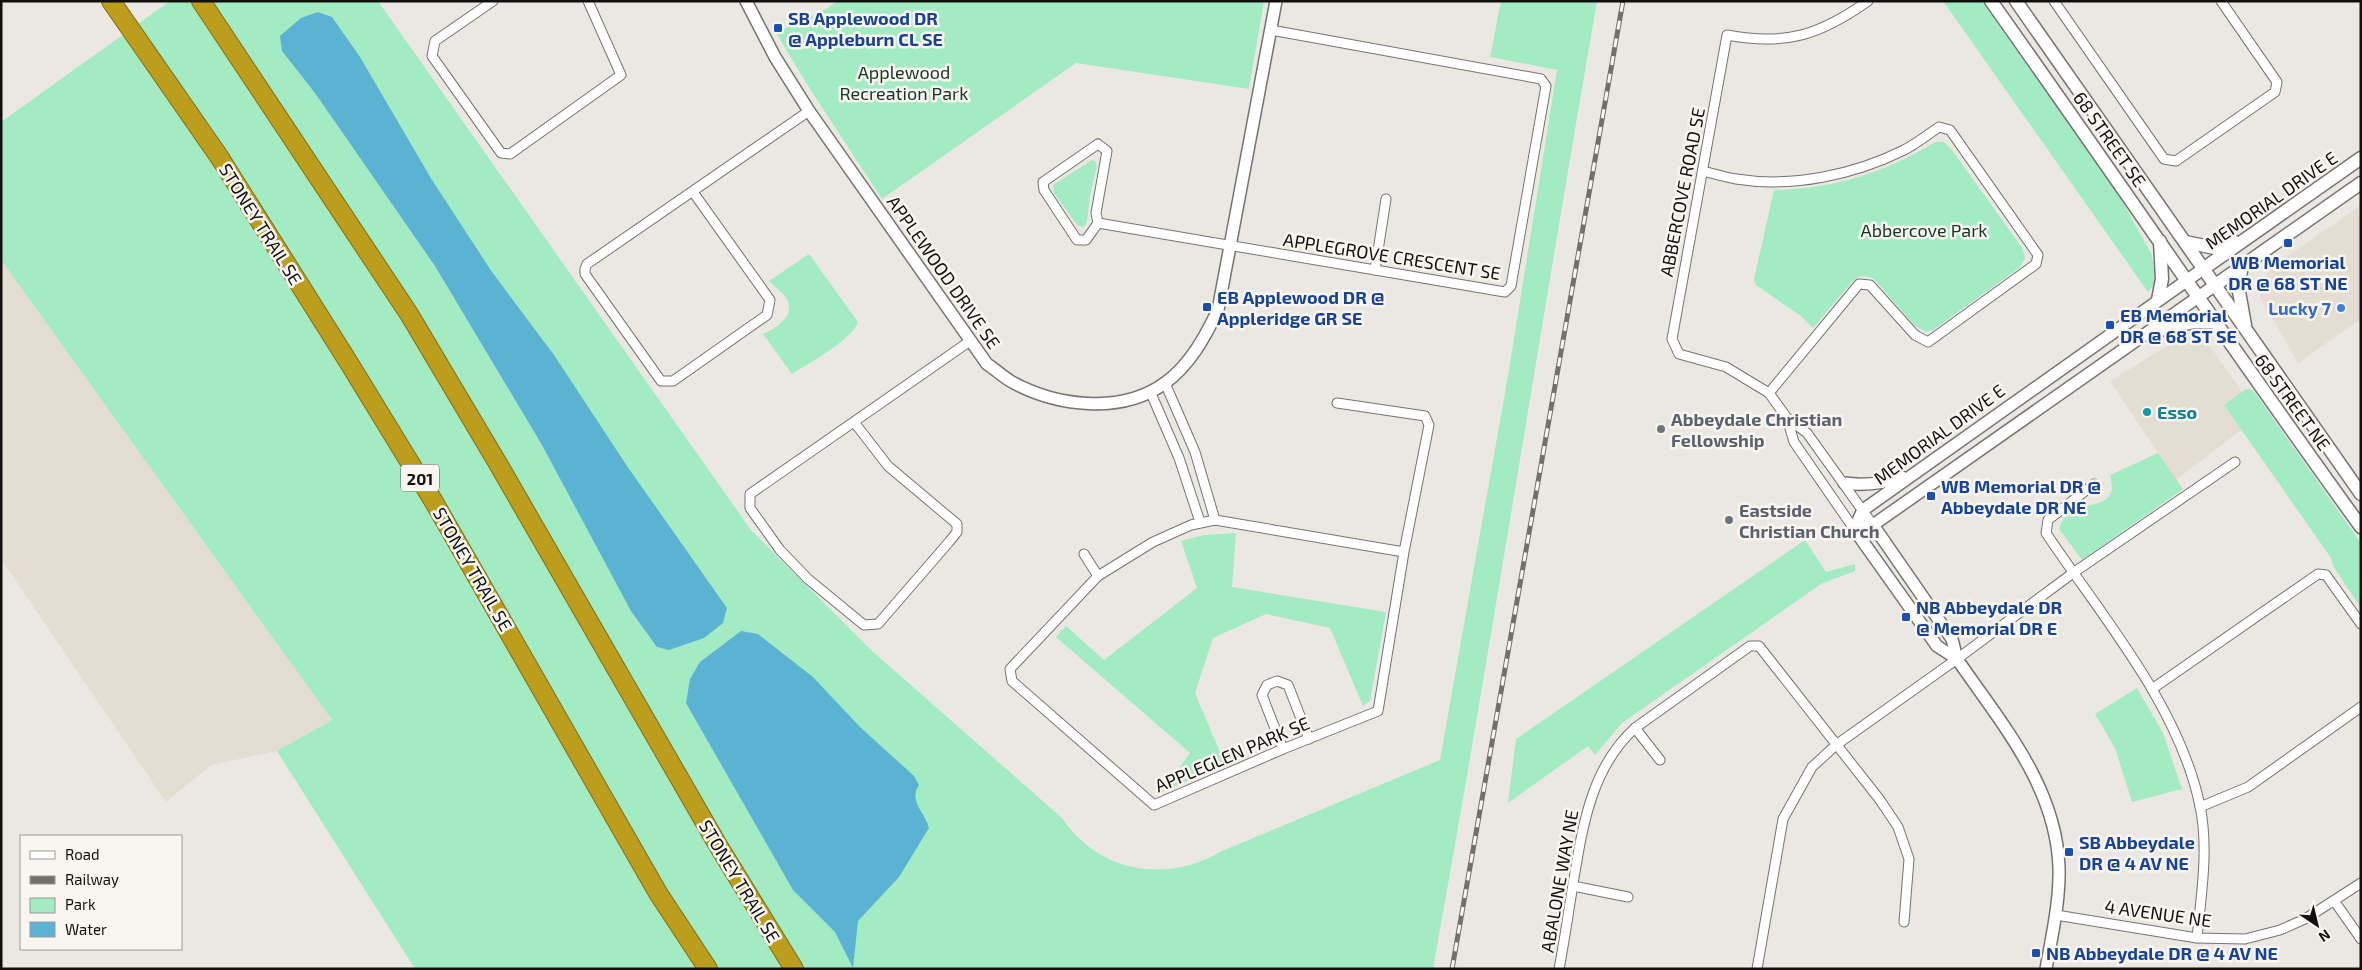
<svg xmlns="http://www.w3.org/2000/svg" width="2362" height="970" font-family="'Exo 2',sans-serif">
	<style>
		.built { fill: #e4ddd1 }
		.green { fill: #a3ecc3 }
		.water { fill: #5ab3d2 }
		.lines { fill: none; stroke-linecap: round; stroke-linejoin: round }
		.minor-casing { stroke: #767470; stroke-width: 11 }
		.tertiary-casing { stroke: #767470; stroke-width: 14 }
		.secondary-casing { stroke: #767470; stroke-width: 15 }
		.motorway-casing { stroke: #816c17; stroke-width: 20 }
		.minor { stroke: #fff; stroke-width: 9 }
		.tertiary { stroke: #fff; stroke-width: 11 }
		.secondary { stroke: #fff; stroke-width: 12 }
		.motorway { stroke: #bd9d1c; stroke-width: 18 }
		.rail-casing { stroke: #71706d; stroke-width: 5 }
		.rail { stroke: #f9f6f1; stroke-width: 3; stroke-dasharray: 9; stroke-linecap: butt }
		.transit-dot { fill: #1a4fb4; stroke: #f9f6f1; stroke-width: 2 }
		.shop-dot { fill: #3f7fe0; stroke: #f9f6f1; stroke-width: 2 }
		.culture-dot { fill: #0f9aa8; stroke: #f9f6f1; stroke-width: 2 }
		.worship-dot { fill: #6b7280; stroke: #f9f6f1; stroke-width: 2 }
		.labels { text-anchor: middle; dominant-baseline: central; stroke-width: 5; stroke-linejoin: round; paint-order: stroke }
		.shield { fill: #f9f6f1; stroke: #575553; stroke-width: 1 }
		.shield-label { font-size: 16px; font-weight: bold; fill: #11100f }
		.transit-label { font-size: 18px; font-weight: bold; fill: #164399; stroke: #f9f6f1; text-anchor: start }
		.park-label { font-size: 18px; fill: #133524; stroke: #f9f6f1 }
		.street-label { font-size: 18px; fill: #11100f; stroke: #f9f6f1 }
		.shop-label { font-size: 18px; font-weight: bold; fill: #366cbe; stroke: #f9f6f1; text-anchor: end }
		.culture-label { font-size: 18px; font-weight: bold; fill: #0d838f; stroke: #f9f6f1; text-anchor: start }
		.worship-label { font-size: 18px; font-weight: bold; fill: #5b616d; stroke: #f9f6f1; text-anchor: start }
	</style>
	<rect width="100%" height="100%" fill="#ebe8e4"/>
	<g class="built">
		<polygon points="2361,205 2361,319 2298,363 2260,297 2259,284 2272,267"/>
		<polygon points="1,260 332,720 277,751 211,765 166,802 1,559"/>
		<polygon points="2200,332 2242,392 2224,405 2241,430 2176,480 2110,381 2167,346"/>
	</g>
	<g class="green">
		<path d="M170,1h208l373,529 120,120 191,168c37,55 104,66 160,33l218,-91 69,-390 48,-300 -67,-13 11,-56h96c-56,323 -106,646 -164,968h-1018l-138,-218 55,-31 -331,-460v-138z"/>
		<polygon points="837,1 1264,1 1249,89 1076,63 882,199 810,89 776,33 828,8"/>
		<polygon points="1943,1 1984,1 2116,190 2151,253 2155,273 2154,285 2148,292"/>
		<path d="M1935,142h9l8,8 71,99 2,10 -6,9 -86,62 -7,2 -12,-7 -40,-46c-10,-4 -15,-4 -23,4l-38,45 -12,-12 -45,-31 -2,-6 20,-89c58,-1 111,-17 161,-48z"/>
		<polygon points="1092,160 1095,161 1097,166 1090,196 1087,221 1084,227 1078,226 1054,193 1053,185"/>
		<path d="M809,254l49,68c-6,18 -49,41 -66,52l-29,-40c15,-6 36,-21 21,-39 -5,-5 -10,-9 -15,-14z"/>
		<polygon points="2246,389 2253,390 2361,543 2361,608 2333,566 2331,558 2224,405"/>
		<path d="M2158,453l25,36 -101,71 -23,-31c11,-38 63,-10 51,-54z"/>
		<polygon points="1236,533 1232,587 1386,612 1370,701 1363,706 1330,628 1266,614 1213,638 1195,693 1225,764 1162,792 1190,753 1056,637 1066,626 1104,660 1197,588 1181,541 1204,535"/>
		<polygon points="1805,540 1826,572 1855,564 1855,571 1821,584 1622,723 1595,755 1588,746 1508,803 1516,739"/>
		<polygon points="2137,688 2163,733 2182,789 2132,802 2115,748 2095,714"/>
	</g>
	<g class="water">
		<polygon points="318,12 332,17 360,57 432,180 492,272 554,355 627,466 727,608 723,623 704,638 669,650 657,647 631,611 542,445 435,266 315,93 282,51 280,36 301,18"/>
		<path d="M741,631l17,3 55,43 47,50 54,49 5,9c-11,16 6,27 10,43l-30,49 -41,44 -5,47 -18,-36 -42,-42 -107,-187 4,-24 10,-17z"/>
	</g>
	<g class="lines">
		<g class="minor-casing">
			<g id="minor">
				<polyline points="493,1 435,41 432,56 501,153 510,154 621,75 588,1"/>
				<polyline points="2054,1 2164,159 2176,161 2275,92 2277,82 2221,1"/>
				<polygon points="1098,144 1107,151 1096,213 1098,223 1086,240 1077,240 1044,190 1043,182"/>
				<path d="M1703,171c11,3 22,6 33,8 56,9 118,-4 168,-29 12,-6 23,-15 35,-23l11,3 88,125 -2,9 -108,78 -13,-7 -45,-50 -11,-1 -90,109"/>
				<polyline points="693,192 770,300 767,315 673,381 661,381 585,274 585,269 587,264 809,111"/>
				<polyline points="1098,223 1505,292 1511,286 1546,86 1541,79 1271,30"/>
				<polyline points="1375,270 1386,199"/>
				<polyline points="1165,383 1195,452 1215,520"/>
				<polyline points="1150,391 1179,458 1200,522"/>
				<polyline points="1337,403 1425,416 1429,425 1404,552 1378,711 1283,749 1154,805 1012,681 1010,669 1098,576 1153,542 1191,525 1215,520 1404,552"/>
				<polyline points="1787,418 1807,433 1873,525"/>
				<polyline points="854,422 888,466 957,524 957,532 949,542 878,624 864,625 808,579 780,550 750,508 750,494 970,341"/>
				<path d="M2094,484l-46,36 -2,13c56,84 133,172 154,273 9,43 1,90 -3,132"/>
				<path d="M1854,529l-60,-87 -7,-24 -18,-25 -43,-26 -47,-13 -7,-15 55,-304c59,11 93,0 141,-34"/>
				<polyline points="1084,554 1098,576"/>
				<polyline points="2152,689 2318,574 2326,575 2361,624"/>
				<polyline points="1635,728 1660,760"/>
				<polyline points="1283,749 1262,695 1267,685 1277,681 1288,685 1309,739"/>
				<polyline points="2200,807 2248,787 2361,707"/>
				<polyline points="1573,886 1628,897"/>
				<polyline points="2335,902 2361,939"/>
				<polyline points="2056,915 2197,938 2245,939 2280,930 2305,919 2361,883"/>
				<path d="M1559,969c6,-31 10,-61 15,-91 9,-54 18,-111 61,-150l115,-82h9l121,154 18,27 11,32 -5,63"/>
				<polyline points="1757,969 1783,819 1812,767 1836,745 1957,659 2073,573 2235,462"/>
			</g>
		</g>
		<g class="tertiary-casing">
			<g id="tertiary">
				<path d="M746,1l29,56 34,54 178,253c8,5 16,13 25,18 44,24 109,33 153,1 25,-18 40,-46 53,-73l58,-309"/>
				<path d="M1844,483c21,3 38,1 58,-6"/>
				<path d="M1873,525l79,114 5,20c44,64 99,127 102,208 1,34 -7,68 -13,102"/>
				<polyline points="1854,529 1863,510 2203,269"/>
				<polyline points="1854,529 1873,525 2214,286"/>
				<polyline points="1854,529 1937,646 1957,659"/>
			</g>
		</g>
		<g class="secondary-casing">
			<g id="secondary">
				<path d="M1991,1c124,175 244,352 370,526"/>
				<polyline points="2016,1 2361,494"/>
				<polyline points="2185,242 2215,248 2235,242"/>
				<polyline points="2242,266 2238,286 2245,325"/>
				<polyline points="2203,269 2361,158"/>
				<polyline points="2214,286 2361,183"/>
				<polyline points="2158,300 2162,279 2160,241"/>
				<polyline points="2148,333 2194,322 2215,322"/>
			</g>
		</g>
		<g class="motorway-casing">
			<g id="motorway">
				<polyline points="111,1 220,158 349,363 434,502 658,893 708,969"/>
				<polyline points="201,1 409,314 497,462 719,847 794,969"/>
			</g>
		</g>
		<use href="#minor" class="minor"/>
		<use href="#tertiary" class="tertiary"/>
		<use href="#secondary" class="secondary"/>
		<use href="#motorway" class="motorway"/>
		<g class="rail-casing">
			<polyline id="rail" points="1452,969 1623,1"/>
		</g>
		<use href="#rail" class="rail"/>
	</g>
	<g class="transit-dot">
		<rect x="773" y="23" width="10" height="10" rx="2.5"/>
		<rect x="2283" y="238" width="10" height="10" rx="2.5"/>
		<rect x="1202" y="302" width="10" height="10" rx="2.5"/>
		<rect x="2105" y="320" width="10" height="10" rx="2.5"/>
		<rect x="1926" y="491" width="10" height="10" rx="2.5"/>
		<rect x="1901" y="612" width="10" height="10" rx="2.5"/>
		<rect x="2064" y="847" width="10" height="10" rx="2.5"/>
		<rect x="2031" y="948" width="10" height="10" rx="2.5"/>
	</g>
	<circle class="shop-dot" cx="2341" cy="308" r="5"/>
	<circle class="culture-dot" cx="2147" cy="412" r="5"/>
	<g class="worship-dot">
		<circle cx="1661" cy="429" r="5"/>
		<circle cx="1729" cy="520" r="5"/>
	</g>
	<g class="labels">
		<rect class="shield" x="401" y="464.5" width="38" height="27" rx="4"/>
		<g class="shield-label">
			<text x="420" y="478">201</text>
		</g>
		<g class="transit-label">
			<text x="788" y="18">SB Applewood DR<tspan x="788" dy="21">@ Appleburn CL SE</tspan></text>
			<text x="2288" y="262" text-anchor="middle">WB Memorial<tspan x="2288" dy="21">DR @ 68 ST NE</tspan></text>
			<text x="1217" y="297">EB Applewood DR @<tspan x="1217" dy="21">Appleridge GR SE</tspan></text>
			<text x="2120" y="315">EB Memorial<tspan x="2120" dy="21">DR @ 68 ST SE</tspan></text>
			<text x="1941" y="486">WB Memorial DR @<tspan x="1941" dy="21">Abbeydale DR NE</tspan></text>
			<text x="1916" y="607">NB Abbeydale DR<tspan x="1916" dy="21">@ Memorial DR E</tspan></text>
			<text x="2079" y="842">SB Abbeydale<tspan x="2079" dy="21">DR @ 4 AV NE</tspan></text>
			<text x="2046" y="953">NB Abbeydale DR @ 4 AV NE</text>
		</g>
		<g class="park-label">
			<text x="904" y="72">Applewood<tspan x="904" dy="21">Recreation Park</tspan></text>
			<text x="1924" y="230">Abbercove Park</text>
		</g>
		<g class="street-label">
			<text transform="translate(2110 139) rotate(55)">68 STREET SE</text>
			<text transform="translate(1682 192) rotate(-79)">ABBERCOVE ROAD SE</text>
			<text transform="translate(2271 200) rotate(-35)">MEMORIAL DRIVE E</text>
			<text transform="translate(261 224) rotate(58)">STONEY TRAIL SE</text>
			<text transform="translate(1392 256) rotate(9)">APPLEGROVE CRESCENT SE</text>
			<text transform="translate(944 272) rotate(55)">APPLEWOOD DRIVE SE</text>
			<text transform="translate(2293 402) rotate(54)">68 STREET NE</text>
			<text transform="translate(1939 434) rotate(-36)">MEMORIAL DRIVE E</text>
			<text transform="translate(473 569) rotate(60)">STONEY TRAIL SE</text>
			<text transform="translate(1232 754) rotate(-23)">APPLEGLEN PARK SE</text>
			<text transform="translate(740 881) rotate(59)">STONEY TRAIL SE</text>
			<text transform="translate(1559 881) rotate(-80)">ABALONE WAY NE</text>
			<text transform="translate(2158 913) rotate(8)">4 AVENUE NE</text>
		</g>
		<g class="shop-label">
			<text x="2331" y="308">Lucky 7</text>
		</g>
		<g class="culture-label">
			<text x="2157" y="412">Esso</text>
		</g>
		<g class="worship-label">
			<text x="1671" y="419">Abbeydale Christian<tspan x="1671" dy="21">Fellowship</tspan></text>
			<text x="1739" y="510">Eastside<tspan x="1739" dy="21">Christian Church</tspan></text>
		</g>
	</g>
	<rect width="2362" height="970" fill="none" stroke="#11100f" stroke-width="5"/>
	<rect x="20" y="835" width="162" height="115" fill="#f9f6f1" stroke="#9c9a97"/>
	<rect x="30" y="851" width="25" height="8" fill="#ffffff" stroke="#9c9a97"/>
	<text x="65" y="860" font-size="15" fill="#11100f">Road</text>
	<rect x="30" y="876" width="25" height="8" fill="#71706d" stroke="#9c9a97"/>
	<text x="65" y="885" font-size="15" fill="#11100f">Railway</text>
	<rect x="30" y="898" width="25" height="15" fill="#a3ecc3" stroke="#9c9a97"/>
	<text x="65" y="910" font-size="15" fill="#11100f">Park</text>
	<rect x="30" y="922" width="25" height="15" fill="#5ab3d2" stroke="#9c9a97"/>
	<text x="65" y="935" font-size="15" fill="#11100f">Water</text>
	<g transform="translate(2317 925) rotate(145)" stroke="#f9f6f1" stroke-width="4" paint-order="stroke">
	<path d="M0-4L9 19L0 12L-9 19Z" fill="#11100f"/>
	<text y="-8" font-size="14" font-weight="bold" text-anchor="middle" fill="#11100f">N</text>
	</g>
</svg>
